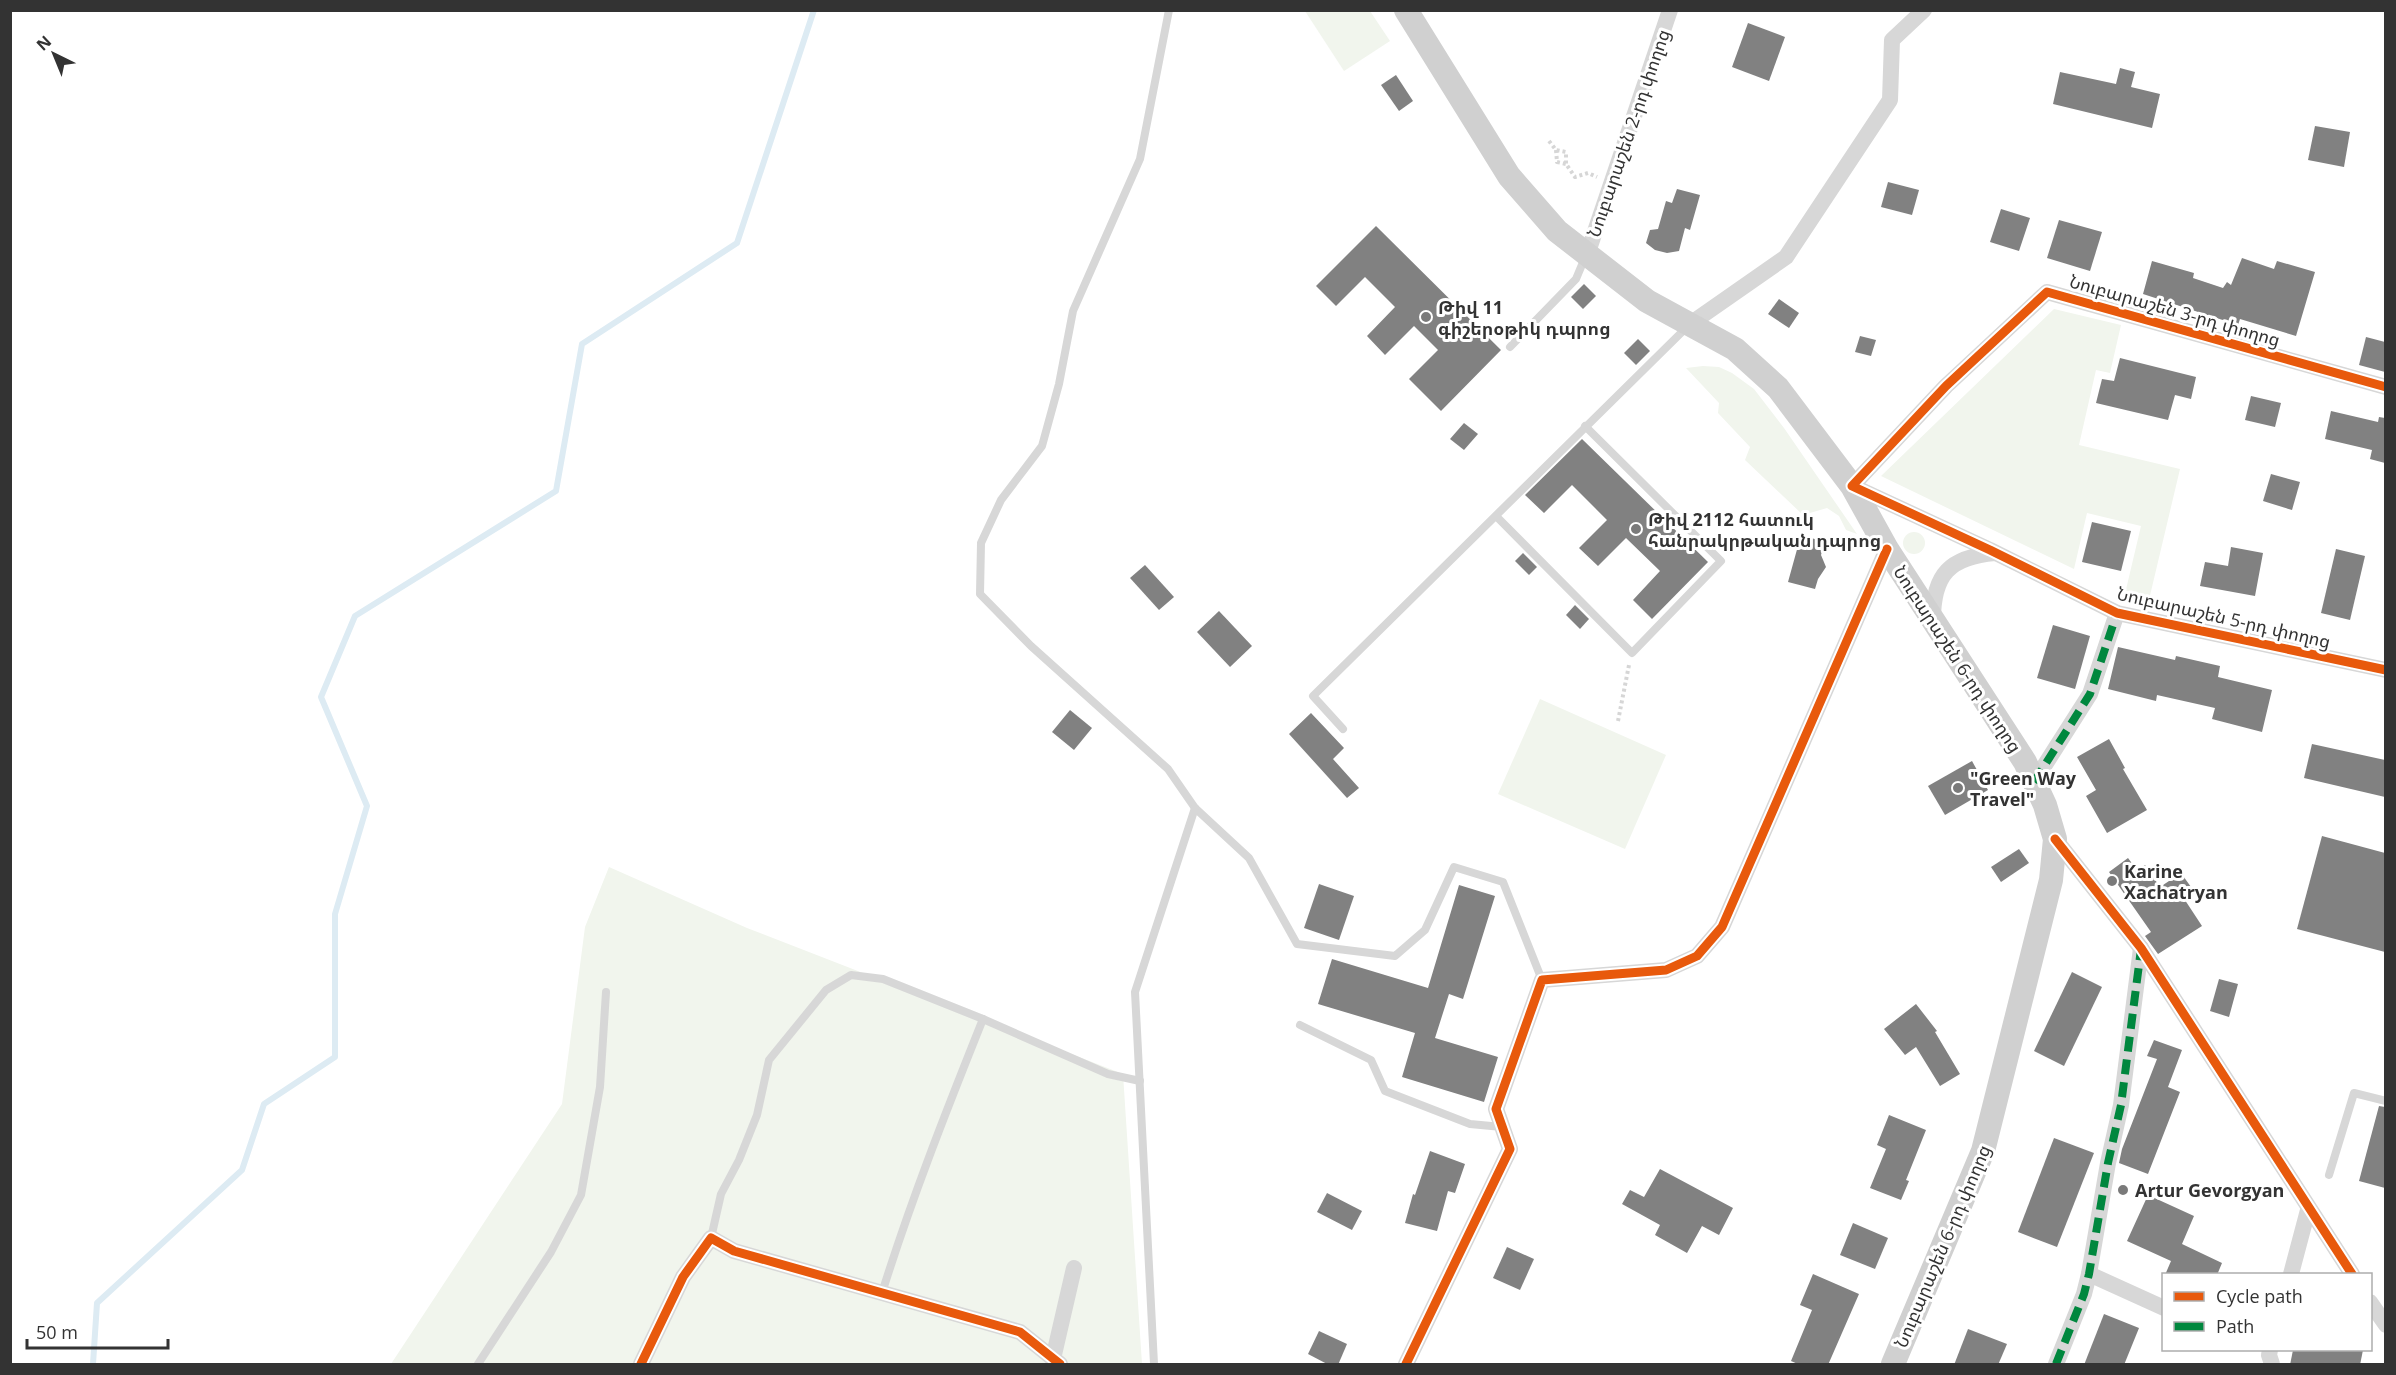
<svg xmlns="http://www.w3.org/2000/svg" width="2396" height="1375" font-family="'Open Sans','Noto Sans Armenian',sans-serif">
	<style>
		.green { fill: #f1f5ed }
		.lines { fill: none; stroke-linecap: round; stroke-linejoin: round }
		.stream { stroke: #ddebf3; stroke-width: 6 }
		.building { fill: #818181 }
		.path { stroke: #d6d6d6; stroke-width: 4; stroke-dasharray: 3 3; stroke-linecap: butt }
		.lane { stroke: #d7d7d7; stroke-width: 8 }
		.street { stroke: #d7d7d7; stroke-width: 16 }
		.secondary { stroke: #d0d0d0; stroke-width: 24 }
		.quiet { stroke: #00873e; stroke-width: 8; stroke-dasharray: 15 8; stroke-linecap: butt }
		.cycleway-casing { stroke: #fff; stroke-width: 13 }
		.cycleway { stroke: #e8590c; stroke-width: 9 }
		.poi-dot { fill: #7a7a7a; stroke: #fff; stroke-width: 2 }
		.labels { text-anchor: middle; dominant-baseline: central; stroke-width: 6; stroke-linejoin: round; paint-order: stroke }
		.street-label { font-size: 18px; fill: #333; stroke: #fff }
		.poi-label { font-size: 18px; font-weight: bold; fill: #333; stroke: #fff; text-anchor: start }
	</style>
	<rect width="100%" height="100%" fill="#fff"/>
	<g class="green">
		<polygon points="1305,11 1370,11 1390,41 1344,71"/>
		<polygon points="2054,309 2121,325 2110,373 2096,370 2079,445 2180,469 2148,604 2124,598 2141,526 2087,513 2074,569 1881,476"/>
		<polygon points="1703,366 1719,367 1732,373 1754,389 1784,428 1857,534 1846,530 1839,516 1827,508 1803,515 1745,460 1750,447 1718,413 1719,403 1686,368"/>
		<circle cx="1914" cy="543" r="11"/>
		<polygon points="1540,699 1666,755 1625,849 1498,794"/>
		<polygon points="609,867 747,928 1123,1074 1142,1364 391,1364 562,1104 585,927"/>
	</g>
	<g class="lines">
		<polyline class="stream" points="93,1364 97,1303 242,1170 264,1104 335,1057 335,914 367,806 321,697 355,616 556,491 582,344 737,243 814,10"/>
	</g>
	<g class="building">
		<polygon points="1748,23 1785,37 1769,81 1732,67"/>
		<polygon points="2120,68 2135,72 2131,87 2160,94 2152,128 2053,104 2060,72 2116,84"/>
		<polygon points="1396,75 1413,101 1399,111 1381,85"/>
		<polygon points="2315,126 2350,132 2344,167 2308,160"/>
		<polygon points="1888,182 1919,190 1912,215 1881,207"/>
		<polygon points="1677,189 1700,195 1690,230 1685,228 1679,251 1667,253 1655,250 1646,243 1650,230 1658,229 1666,201 1672,203"/>
		<polygon points="2001,209 2030,218 2019,251 1990,242"/>
		<polygon points="2059,220 2102,232 2090,271 2047,258"/>
		<polygon points="1376,226 1501,350 1441,411 1409,379 1438,350 1414,326 1385,355 1367,336 1395,307 1365,277 1336,306 1316,286"/>
		<polygon points="2242,258 2274,269 2277,261 2315,272 2296,336 2240,319 2238,325 2143,294 2152,261 2194,273 2193,278 2223,288 2227,282 2231,285"/>
		<polygon points="1584,284 1596,296 1583,309 1571,297"/>
		<polygon points="1779,299 1799,313 1789,328 1768,314"/>
		<polygon points="1860,336 1876,340 1871,356 1855,352"/>
		<polygon points="2366,337 2385,342 2385,372 2359,365"/>
		<polygon points="1638,339 1650,351 1636,365 1624,353"/>
		<polygon points="2120,358 2196,377 2191,399 2175,395 2168,420 2096,403 2102,379 2114,381"/>
		<polygon points="2251,396 2281,403 2275,427 2245,420"/>
		<polygon points="2331,411 2378,422 2379,417 2385,418 2385,463 2370,459 2372,450 2325,439"/>
		<polygon points="1464,423 1478,434 1464,450 1450,439"/>
		<polygon points="1582,439 1708,562 1652,619 1633,600 1660,571 1626,538 1598,566 1579,548 1607,520 1572,485 1544,513 1525,495"/>
		<polygon points="2271,474 2300,482 2292,510 2263,501"/>
		<polygon points="2092,522 2131,531 2121,571 2082,562"/>
		<polygon points="1801,535 1825,542 1821,555 1826,567 1818,579 1815,589 1788,582"/>
		<polygon points="2231,547 2263,553 2255,596 2200,586 2205,562 2228,566"/>
		<polygon points="2336,549 2365,556 2350,620 2321,613"/>
		<polygon points="1523,553 1537,567 1529,575 1515,561"/>
		<polygon points="1145,565 1174,597 1159,610 1130,578"/>
		<polygon points="1575,605 1589,619 1580,629 1566,615"/>
		<polygon points="1219,611 1252,646 1230,667 1197,632"/>
		<polygon points="2053,625 2090,636 2075,689 2037,678"/>
		<polygon points="2118,647 2175,660 2176,656 2220,666 2218,677 2272,690 2262,732 2212,719 2215,708 2157,695 2156,701 2108,689"/>
		<polygon points="1070,710 1092,728 1074,750 1052,732"/>
		<polygon points="1311,713 1344,748 1333,759 1359,788 1347,798 1289,734"/>
		<polygon points="2109,739 2125,768 2123,769 2147,810 2107,833 2086,796 2096,790 2077,757"/>
		<polygon points="2312,744 2385,760 2385,797 2304,778"/>
		<polygon points="1972,761 1988,790 1945,815 1928,786"/>
		<polygon points="2322,836 2385,853 2385,952 2297,929"/>
		<polygon points="2019,849 2029,863 2001,882 1991,867"/>
		<polygon points="2128,858 2137,870 2145,865 2160,887 2181,873 2191,887 2181,894 2202,926 2158,954 2145,936 2151,932 2109,872"/>
		<polygon points="1319,884 1354,896 1339,940 1304,928"/>
		<polygon points="1459,885 1495,896 1463,999 1449,994 1435,1038 1498,1057 1484,1102 1402,1077 1415,1033 1318,1004 1332,959 1428,988"/>
		<polygon points="2072,972 2102,987 2064,1066 2034,1051"/>
		<polygon points="2219,979 2238,984 2229,1017 2210,1011"/>
		<polygon points="1916,1004 1937,1031 1935,1032 1960,1074 1940,1086 1916,1047 1905,1055 1884,1029"/>
		<polygon points="2154,1040 2182,1050 2168,1087 2180,1092 2148,1174 2119,1163 2122,1149 2157,1059 2147,1056"/>
		<polygon points="2379,1106 2385,1107 2385,1188 2359,1181"/>
		<polygon points="1889,1115 1926,1130 1906,1180 1909,1181 1901,1200 1870,1188 1886,1149 1877,1145"/>
		<polygon points="2054,1138 2094,1153 2057,1247 2018,1232"/>
		<polygon points="1430,1151 1465,1164 1455,1193 1448,1191 1437,1231 1405,1223 1413,1194 1415,1195"/>
		<polygon points="1660,1169 1733,1208 1719,1235 1702,1226 1687,1253 1655,1235 1660,1225 1622,1204 1630,1190 1644,1197"/>
		<polygon points="1327,1193 1362,1211 1352,1230 1317,1212"/>
		<polygon points="2148,1195 2194,1216 2182,1244 2222,1263 2217,1275 2165,1275 2171,1261 2127,1241"/>
		<polygon points="1853,1223 1888,1238 1875,1269 1840,1255"/>
		<polygon points="1507,1247 1534,1259 1520,1290 1493,1278"/>
		<polygon points="1813,1274 1859,1294 1828,1365 1800,1365 1791,1361 1812,1310 1800,1305"/>
		<polygon points="2104,1314 2139,1328 2124,1365 2084,1365"/>
		<polygon points="1968,1329 2007,1344 1998,1365 1954,1365"/>
		<polygon points="1319,1331 1347,1344 1338,1365 1329,1365 1308,1354"/>
		<polygon points="2293,1350 2363,1350 2360,1365 2290,1365"/>
	</g>
	<g class="lines">
		<g class="path">
			<polyline points="1549,141 1556,150 1566,152 1566,164 1575,177 1588,173 1597,177"/>
			<polyline points="1556,150 1557,162 1566,164"/>
			<polyline points="1618,721 1629,665"/>
		</g>
		<g class="lane">
			<polyline points="1169,10 1140,159 1073,311 1059,384 1042,446 1001,500 981,543 980,594 1031,646 1168,769 1195,808 1249,858 1297,944 1395,956 1425,930 1454,867 1503,882 1542,980"/>
			<polyline points="1510,347 1576,279 1586,255"/>
			<polyline points="1496,516 1632,653 1721,561 1585,426"/>
			<polyline points="1343,729 1313,696 1687,327"/>
			<polyline points="1300,1025 1371,1060 1385,1091 1470,1124 1502,1127"/>
			<polyline points="2329,1175 2354,1093 2386,1101"/>
			<polyline points="711,1238 721,1194 739,1160 757,1115 769,1060 826,990 851,975 883,979 983,1019 1108,1074 1140,1081"/>
			<path d="M882,1293c29,-93 65,-184 101,-274"/>
			<polyline points="478,1364 551,1252 581,1195 600,1087 606,992"/>
			<polyline points="1154,1364 1135,992 1195,808"/>
		</g>
		<g class="street">
			<polyline points="1587,255 1670,10"/>
			<polyline points="1690,324 1786,257 1890,100 1892,40 1924,10"/>
			<polyline points="2386,387 2047,292 1946,386 1852,486 1990,550 2117,613 2386,670"/>
			<path d="M1933,620c0,-46 17,-63 62,-67"/>
			<polyline points="2034,782 2090,694 2117,613"/>
			<polyline points="2055,839 2141,948 2352,1274"/>
			<polyline points="2089,1274 2164,1308"/>
			<polyline points="2291,1274 2308,1210"/>
			<polyline points="2370,1302 2386,1325"/>
			<polyline points="2270,1350 2269,1355 2272,1364"/>
			<polyline points="1053,1359 1074,1268"/>
			<polyline points="641,1364 683,1277 711,1238 734,1251 1020,1332 1060,1364"/>
			<polyline points="1406,1364 1510,1149 1496,1109 1542,980 1666,970 1697,956 1722,927 1887,549"/>
			<polyline points="2056,1364 2084,1294 2089,1274 2108,1163 2121,1105 2141,948"/>
		</g>
		<polyline class="secondary" points="1406,10 1509,176 1557,231 1647,301 1735,349 1778,388 1852,486 1887,549 2025,762 2045,805 2055,839 2051,880 1983,1151 1893,1364"/>
		<g class="quiet">
			<polyline points="2034,782 2090,694 2117,613"/>
			<polyline points="2056,1364 2084,1294 2089,1274 2108,1163 2121,1105 2141,949"/>
		</g>
		<g class="cycleway-casing">
			<g id="cycleway">
				<polyline points="2386,387 2047,292 1946,386 1852,486 1990,550 2117,613 2386,670"/>
				<polyline points="2055,839 2141,948 2352,1274"/>
				<polyline points="641,1364 683,1277 711,1238 734,1251 1020,1332 1060,1364"/>
				<polyline points="1406,1364 1510,1149 1496,1109 1542,980 1666,970 1697,956 1722,927 1887,549"/>
			</g>
		</g>
		<use href="#cycleway" class="cycleway"/>
	</g>
	<g class="poi-dot">
		<circle cx="1426" cy="317" r="6"/>
		<circle cx="1636" cy="529" r="6"/>
		<circle cx="1958" cy="788" r="6"/>
		<circle cx="2112" cy="881" r="6"/>
		<circle cx="2123" cy="1190" r="6"/>
	</g>
	<g class="labels">
		<g class="street-label">
			<text transform="translate(1628 133) rotate(-71)">Նուբարաշեն 2-րդ փողոց</text>
			<text transform="translate(2175 310) rotate(16)">Նուբարաշեն 3-րդ փողոց</text>
			<text transform="translate(2224 617) rotate(13)">Նուբարաշեն 5-րդ փողոց</text>
			<text transform="translate(1958 659) rotate(57)">Նուբարաշեն 6-րդ փողոց</text>
			<text transform="translate(1942 1246) rotate(-67)">Նուբարաշեն 6-րդ փողոց</text>
		</g>
		<g class="poi-label">
			<text x="1438" y="307">Թիվ 11<tspan x="1438" dy="21">գիշերօթիկ դպրոց</tspan></text>
			<text x="1648" y="519">Թիվ 2112 հատուկ<tspan x="1648" dy="21">հանրակրթական դպրոց</tspan></text>
			<text x="1970" y="778">"Green Way<tspan x="1970" dy="21">Travel"</tspan></text>
			<text x="2124" y="871">Karine<tspan x="2124" dy="21">Xachatryan</tspan></text>
			<text x="2135" y="1190">Artur Gevorgyan</text>
		</g>
	</g>
	<rect width="2396" height="1375" fill="none" stroke="#333333" stroke-width="24"/>
	<rect x="2162" y="1273" width="210" height="78" fill="#ffffff" stroke="#adadad" stroke-width="1.5"/>
	<rect x="2174" y="1292" width="30" height="9" fill="#e8590c" stroke="#adadad" stroke-width="1.5"/>
	<text x="2216" y="1303" font-size="18" fill="#333333">Cycle path</text>
	<rect x="2174" y="1322" width="30" height="9" fill="#00873e" stroke="#adadad" stroke-width="1.5"/>
	<text x="2216" y="1333" font-size="18" fill="#333333">Path</text>
	<g transform="translate(54 54) rotate(317)" stroke="#ffffff" stroke-width="4.5" paint-order="stroke">
	<path d="M0-4.5L10 22L0 15L-10 22Z" fill="#333333"/>
	<text y="-9" font-size="16" font-weight="bold" text-anchor="middle" fill="#333333">N</text>
	</g>
	<path d="M27 1339v9h141v-9" fill="none" stroke="#333333" stroke-width="3"/>
	<text x="36" y="1339" font-size="18" fill="#333333" stroke="#ffffff" stroke-width="4.5" paint-order="stroke">50 m</text>
</svg>
